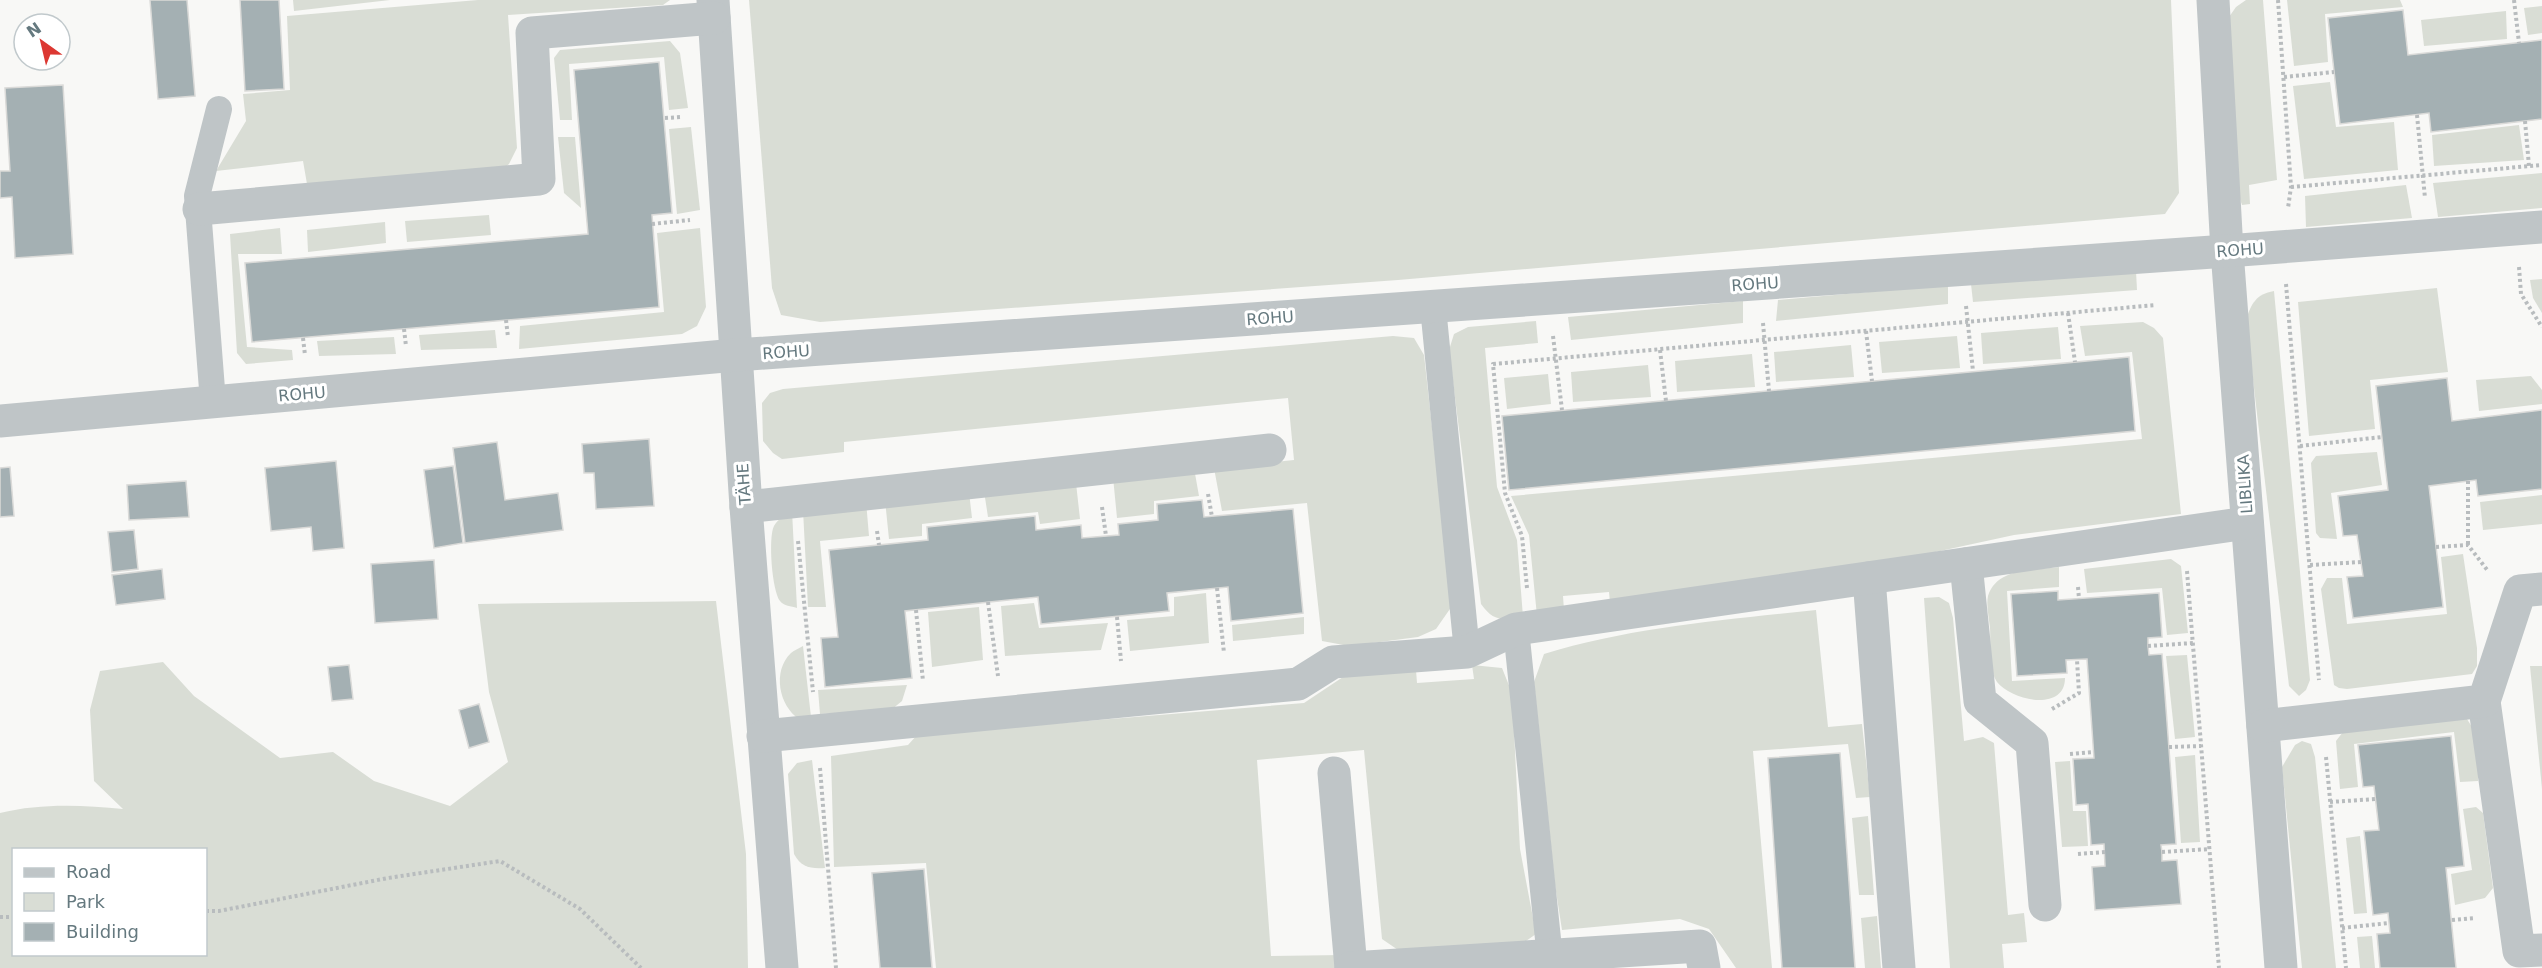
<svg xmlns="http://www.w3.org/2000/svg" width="2542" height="968" font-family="'DejaVu Sans',sans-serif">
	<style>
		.green { fill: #d9ddd5; fill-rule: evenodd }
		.building { fill: #a4b0b3; stroke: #dadad8; stroke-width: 1.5 }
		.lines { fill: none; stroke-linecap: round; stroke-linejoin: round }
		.path { stroke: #b8bcbe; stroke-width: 4; stroke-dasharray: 3 3; stroke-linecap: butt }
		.lane { stroke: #bfc5c7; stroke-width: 26 }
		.street { stroke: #bfc5c7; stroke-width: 33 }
		.labels { text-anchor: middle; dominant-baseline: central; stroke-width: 6; stroke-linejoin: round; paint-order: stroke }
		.street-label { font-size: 16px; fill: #65797f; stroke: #fff }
	</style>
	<rect width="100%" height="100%" fill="#f8f8f6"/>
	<g class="green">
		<polygon points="293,0 390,0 294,11"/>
		<polygon points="478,0 670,0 663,5 508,15 517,148 509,164 503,169 307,184 303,161 216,171 246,121 243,94 290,90 287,16"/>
		<polygon points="749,0 2171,0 2179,193 2165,214 1398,280 820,322 781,315 772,288"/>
		<polygon points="2246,0 2263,0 2277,180 2249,185 2250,204 2242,205 2239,196 2229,17 2236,7"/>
		<polygon points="2287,0 2400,0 2403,7 2325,14 2328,62 2294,66"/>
		<polygon points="2542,6 2542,33 2528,35 2524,8"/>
		<polygon points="2506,11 2507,39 2424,46 2421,20"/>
		<polygon points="670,41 680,53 688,108 669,110 664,57 569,64 572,120 560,120 554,58 560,50"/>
		<polygon points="2330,82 2336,127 2394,122 2398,170 2304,179 2293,86"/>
		<polygon points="2519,125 2524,160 2434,166 2432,135"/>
		<polygon points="691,127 700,210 677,214 669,129"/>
		<polygon points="558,137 575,137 581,208 564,193"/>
		<polygon points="2542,173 2542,208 2438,217 2433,183"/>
		<polygon points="2406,185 2412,218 2306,227 2305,196"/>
		<polygon points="489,215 491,235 407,242 405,221"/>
		<polygon points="385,222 386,243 308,252 307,230"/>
		<polygon points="280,228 282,254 238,254 247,347 292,350 293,360 246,364 237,353 230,234"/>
		<polygon points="700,228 706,307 697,326 682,334 519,349 520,326 664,312 657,233"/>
		<polygon points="2136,271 2137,290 1973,302 1971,284"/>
		<polygon points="2542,279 2542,313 2533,298 2530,280"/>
		<polygon points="1948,285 1948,304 1776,321 1778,300"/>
		<polygon points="2437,288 2448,372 2370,380 2375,429 2309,436 2298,302"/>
		<path d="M2274,291l36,389 -4,10 -7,6 -10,-10 -43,-366c5,-16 10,-26 28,-29z"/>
		<polygon points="1743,301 1743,323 1571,340 1568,317"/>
		<path d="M1536,321l2,22 -53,5 12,139 20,53 6,77c-21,3 -29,5 -42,-13l-32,-254 5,-16 14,-7z"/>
		<polygon points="2143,322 2154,328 2163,338 2181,514 2014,535 1894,561 1610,603 1609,592 1563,596 1564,610 1537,616 1529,535 1511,496 2142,439 2132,352 2085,356 2080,326"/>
		<polygon points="2058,327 2061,359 1983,364 1981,333"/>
		<polygon points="495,330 497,348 421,350 419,335"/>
		<polygon points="1393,336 1414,338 1424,355 1452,606 1436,629 1418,637 1349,646 1322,641 1307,503 1222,511 1214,468 1294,460 1288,398 844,442 844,452 782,459 773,453 763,441 762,403 770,393 783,389"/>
		<polygon points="1957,336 1960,368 1882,373 1879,342"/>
		<polygon points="394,337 396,354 319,356 317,341"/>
		<polygon points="1851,345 1854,377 1776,382 1774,352"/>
		<polygon points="1752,354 1755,387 1677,392 1675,361"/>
		<polygon points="1648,365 1651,397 1573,402 1571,372"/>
		<polygon points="1548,374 1551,404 1507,409 1504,378"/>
		<polygon points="2531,376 2542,390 2542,404 2479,411 2476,380"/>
		<polygon points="2377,452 2382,485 2331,493 2337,539 2320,538 2316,533 2311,463 2316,456"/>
		<polygon points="1194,468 1199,496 1154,501 1154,514 1117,518 1113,477"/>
		<polygon points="1076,483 1080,519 1040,524 1038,512 988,517 984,491"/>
		<polygon points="969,492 972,518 922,524 922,536 889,539 885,500"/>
		<polygon points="2542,495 2542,524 2483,530 2480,502"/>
		<polygon points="866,501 869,536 820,541 826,607 808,607 803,510"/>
		<path d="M792,511l5,97c-6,-2 -13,-2 -17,-7 -8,-10 -12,-64 -6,-75 4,-7 11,-11 18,-15z"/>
		<polygon points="2463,554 2477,648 2477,666 2472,674 2347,689 2339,688 2334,685 2321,589 2327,578 2342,578 2347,624 2447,614 2441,557"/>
		<polygon points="2171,559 2181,566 2188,633 2167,635 2162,588 2087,593 2084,569"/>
		<path d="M2059,567v20l-52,4 5,90 53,-3c0,34 -53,23 -68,4 -9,-13 -6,-39 -7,-54 -1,-10 -4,-23 -2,-32 9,-29 47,-26 71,-29z"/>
		<polygon points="1206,593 1209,643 1130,651 1127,620 1174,616 1174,597"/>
		<polygon points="1939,597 1949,603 1953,618 1964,741 1983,737 1994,743 2008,915 2024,913 2027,942 2002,944 2004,968 1950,968 1924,598"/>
		<path d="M716,601l30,253 2,114h-748v-155c40,-10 83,-8 123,-4l-29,-28 -4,-71 10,-39 63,-9 31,34 86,62 53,-6 41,29 76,25 58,-44 -19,-70 -11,-88zM14,850h192v104h-192z"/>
		<polygon points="1034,603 1039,628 1108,623 1101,650 1005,656 1001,606"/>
		<polygon points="979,607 983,660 932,667 928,612"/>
		<path d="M1816,610l12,117 34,-3 8,73 -14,1 -8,-54 -95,7 19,217h-36l-27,-39 -29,-10 -118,11 -7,-45 -21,-203 10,-28c88,-27 181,-34 272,-44z"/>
		<polygon points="1304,617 1304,634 1233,641 1232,625"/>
		<path d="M803,646l8,71 -12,2c-20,-13 -27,-48 -8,-66 3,-3 9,-5 12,-7z"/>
		<polygon points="2187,655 2195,737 2175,739 2166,656"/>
		<polygon points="1472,665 1502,668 1512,693 1520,849 1536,934 1526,941 1401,952 1382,939 1364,750 1257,760 1271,956 1342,955 1335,968 936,968 926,863 834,867 831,756 908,745 917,735 1304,703 1343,677 1416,670 1417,683 1474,679"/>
		<polygon points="2530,666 2542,666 2542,789"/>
		<polygon points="907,685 902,701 891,710 820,714 818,690"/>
		<polygon points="2467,719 2478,737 2478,781 2460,782 2454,732 2354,744 2358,787 2340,789 2336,741 2343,732"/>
		<polygon points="2302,741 2311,744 2315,757 2336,968 2302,968 2282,767 2295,745"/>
		<polygon points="2195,755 2200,842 2181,843 2175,757"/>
		<path d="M812,760l13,108c-15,1 -24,-1 -31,-14l-6,-80 9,-11z"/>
		<polygon points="2070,761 2073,811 2086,811 2088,846 2062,847 2055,762"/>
		<polygon points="2476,807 2483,813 2493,888 2485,898 2455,905 2451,874 2472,870 2463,809"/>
		<polygon points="1868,816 1874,895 1859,895 1852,818"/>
		<polygon points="2360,836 2367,913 2354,914 2346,838"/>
		<polygon points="1877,916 1881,968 1865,968 1861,918"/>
		<polygon points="2372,936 2375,968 2360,968 2357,937"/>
	</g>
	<g class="building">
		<polygon points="150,0 187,0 195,96 158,99"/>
		<polygon points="240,0 279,0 284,89 245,91"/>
		<polygon points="2403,10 2408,55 2542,40 2542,119 2431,132 2429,113 2340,124 2328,18"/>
		<polygon points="659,62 672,213 652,215 659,307 252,342 245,263 588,234 574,70"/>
		<polygon points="63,85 73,254 15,258 12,197 0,198 0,171 10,171 5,88"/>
		<polygon points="2129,357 2135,431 1509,490 1502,416"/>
		<polygon points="2447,378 2452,421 2542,410 2542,489 2478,496 2476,480 2429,486 2443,607 2353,618 2347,577 2363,576 2357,535 2343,536 2338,496 2388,490 2376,386"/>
		<polygon points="649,439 654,506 596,509 594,473 584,473 582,444"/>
		<polygon points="497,442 505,500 558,493 563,530 465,543 453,448"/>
		<polygon points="336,461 344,548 313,551 311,527 271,531 265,468"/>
		<polygon points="453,466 463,543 434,548 424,470"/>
		<polygon points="10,467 14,516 0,517 0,468"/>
		<polygon points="186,481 189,517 129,520 127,485"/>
		<polygon points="1202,500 1204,517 1293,509 1303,613 1231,621 1228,587 1167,593 1169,611 1041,624 1038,597 905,611 912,678 825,687 821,638 838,637 829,550 928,540 927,527 1035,516 1036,530 1081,525 1082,538 1119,535 1118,524 1158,520 1157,504"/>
		<polygon points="134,530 138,569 112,572 108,532"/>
		<polygon points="434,560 438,619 375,623 371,564"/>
		<polygon points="162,569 165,599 116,605 112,575"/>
		<polygon points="2058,591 2058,600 2159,593 2162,637 2148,638 2148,646 2149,655 2162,654 2176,844 2161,845 2162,852 2162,861 2177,860 2181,904 2095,910 2092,867 2105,866 2104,844 2091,845 2088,804 2076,805 2073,759 2094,758 2087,659 2066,660 2067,673 2017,676 2011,594"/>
		<polygon points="349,665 353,699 332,701 328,667"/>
		<polygon points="479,704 489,742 469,748 459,710"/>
		<polygon points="2451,736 2464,866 2446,868 2456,968 2380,968 2377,934 2390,933 2388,913 2373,915 2364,831 2379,830 2374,786 2363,787 2358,745"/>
		<polygon points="1840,753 1855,968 1782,968 1768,758"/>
		<polygon points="924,869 932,968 880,968 872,873"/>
	</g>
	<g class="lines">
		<g class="path">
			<polyline points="2278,0 2291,187 2288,208"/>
			<polyline points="2514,0 2519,43"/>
			<polyline points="2284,77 2334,72"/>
			<polyline points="2417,115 2425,198"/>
			<polyline points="665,118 682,117"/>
			<polyline points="2525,121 2529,166"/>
			<polyline points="2291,187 2542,165"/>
			<polyline points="652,224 690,220"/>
			<polyline points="2519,267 2521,294 2542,327"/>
			<polyline points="2286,284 2319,680"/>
			<polyline points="1966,306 1973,371"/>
			<polyline points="2068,313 2075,362"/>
			<polyline points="506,320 508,337"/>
			<polyline points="1763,323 1769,391"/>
			<polyline points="404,329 406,346"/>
			<polyline points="1866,331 1872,381"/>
			<polyline points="1553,336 1562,410"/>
			<polyline points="303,338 305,355"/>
			<polyline points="1660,350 1666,401"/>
			<polyline points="2300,446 2382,437"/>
			<polyline points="2468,481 2468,545"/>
			<polyline points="1208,494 1212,517"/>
			<polyline points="1102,507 1106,536"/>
			<polyline points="877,531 879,545"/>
			<polyline points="798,541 813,692"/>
			<polyline points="2436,547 2468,545 2488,571"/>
			<polyline points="2310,565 2361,562"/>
			<polyline points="2187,571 2219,968"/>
			<polyline points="2078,587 2079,599"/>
			<polyline points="1217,588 1224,653"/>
			<polyline points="1527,588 1522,536 1505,493 1493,364 2156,305"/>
			<polyline points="988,602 998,676"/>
			<polyline points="916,610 923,681"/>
			<polyline points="1117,617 1121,661"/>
			<polyline points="2148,646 2193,643"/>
			<polyline points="2052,709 2079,693 2077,660"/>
			<polyline points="2169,747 2201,746"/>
			<polyline points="2070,754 2094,752"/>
			<polyline points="2326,757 2346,968"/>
			<polyline points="820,768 836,968"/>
			<polyline points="2330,802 2376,799"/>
			<polyline points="2162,852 2210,849"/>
			<polyline points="2078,854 2105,852"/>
			<polyline points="206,911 219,911 388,878 500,861 580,909 641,968"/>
			<polyline points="0,917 14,917"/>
			<polyline points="2452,920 2475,918"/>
			<polyline points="2342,928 2389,923"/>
		</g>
		<g class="lane">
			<polyline points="1433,307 1467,652"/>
			<polyline points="213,402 197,196 219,109"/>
			<polyline points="1516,629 1551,968"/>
		</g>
		<g class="street">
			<polyline points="713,0 746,507 782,968"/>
			<polyline points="2213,0 2227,251 2281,968"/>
			<polyline points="199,209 539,179 532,33 714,18"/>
			<polyline points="0,421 736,355 2227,251 2542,227"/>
			<polyline points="746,507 1270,450"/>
			<polyline points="1966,564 1980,701 2032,743 2045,905"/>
			<polyline points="1869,578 1899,968"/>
			<polyline points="2484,701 2519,951 2542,950"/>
			<polyline points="2263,726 2484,701 2520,591 2542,589"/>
			<polyline points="763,736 1298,684 1333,662 1467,652 1516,629 2247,523"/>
			<polyline points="1334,773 1351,968"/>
			<polyline points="1351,968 1700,946 1704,968"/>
		</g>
	</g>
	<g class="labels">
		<g class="street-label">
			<text transform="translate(2240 250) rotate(-4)">ROHU</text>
			<text transform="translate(1755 284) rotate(-4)">ROHU</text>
			<text transform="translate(1270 318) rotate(-4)">ROHU</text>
			<text transform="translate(786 352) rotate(-4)">ROHU</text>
			<text transform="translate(302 394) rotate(-5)">ROHU</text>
			<text transform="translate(744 484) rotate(-94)">TÄHE</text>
			<text transform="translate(2245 484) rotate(-94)">LIBLIKA</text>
		</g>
	</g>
	<rect x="12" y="848" width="195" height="108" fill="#ffffff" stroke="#c1c9cc" stroke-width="1.5"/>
	<rect x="24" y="868" width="30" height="9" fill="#bfc5c7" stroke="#c1c9cc" stroke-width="1.5"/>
	<text x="66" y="878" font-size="18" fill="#65797f">Road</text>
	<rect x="24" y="893" width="30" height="18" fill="#d9ddd5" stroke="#c1c9cc" stroke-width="1.5"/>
	<text x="66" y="908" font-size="18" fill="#65797f">Park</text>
	<rect x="24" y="923" width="30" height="18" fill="#a4b0b3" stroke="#c1c9cc" stroke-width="1.5"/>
	<text x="66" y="938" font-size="18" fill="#65797f">Building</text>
	<g transform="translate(42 42) rotate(326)"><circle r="28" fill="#ffffff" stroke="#c1c9cc" stroke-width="1.5"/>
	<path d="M0-4.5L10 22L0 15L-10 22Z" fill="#dc3832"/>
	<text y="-9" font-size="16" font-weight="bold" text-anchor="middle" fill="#65797f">N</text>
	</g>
</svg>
